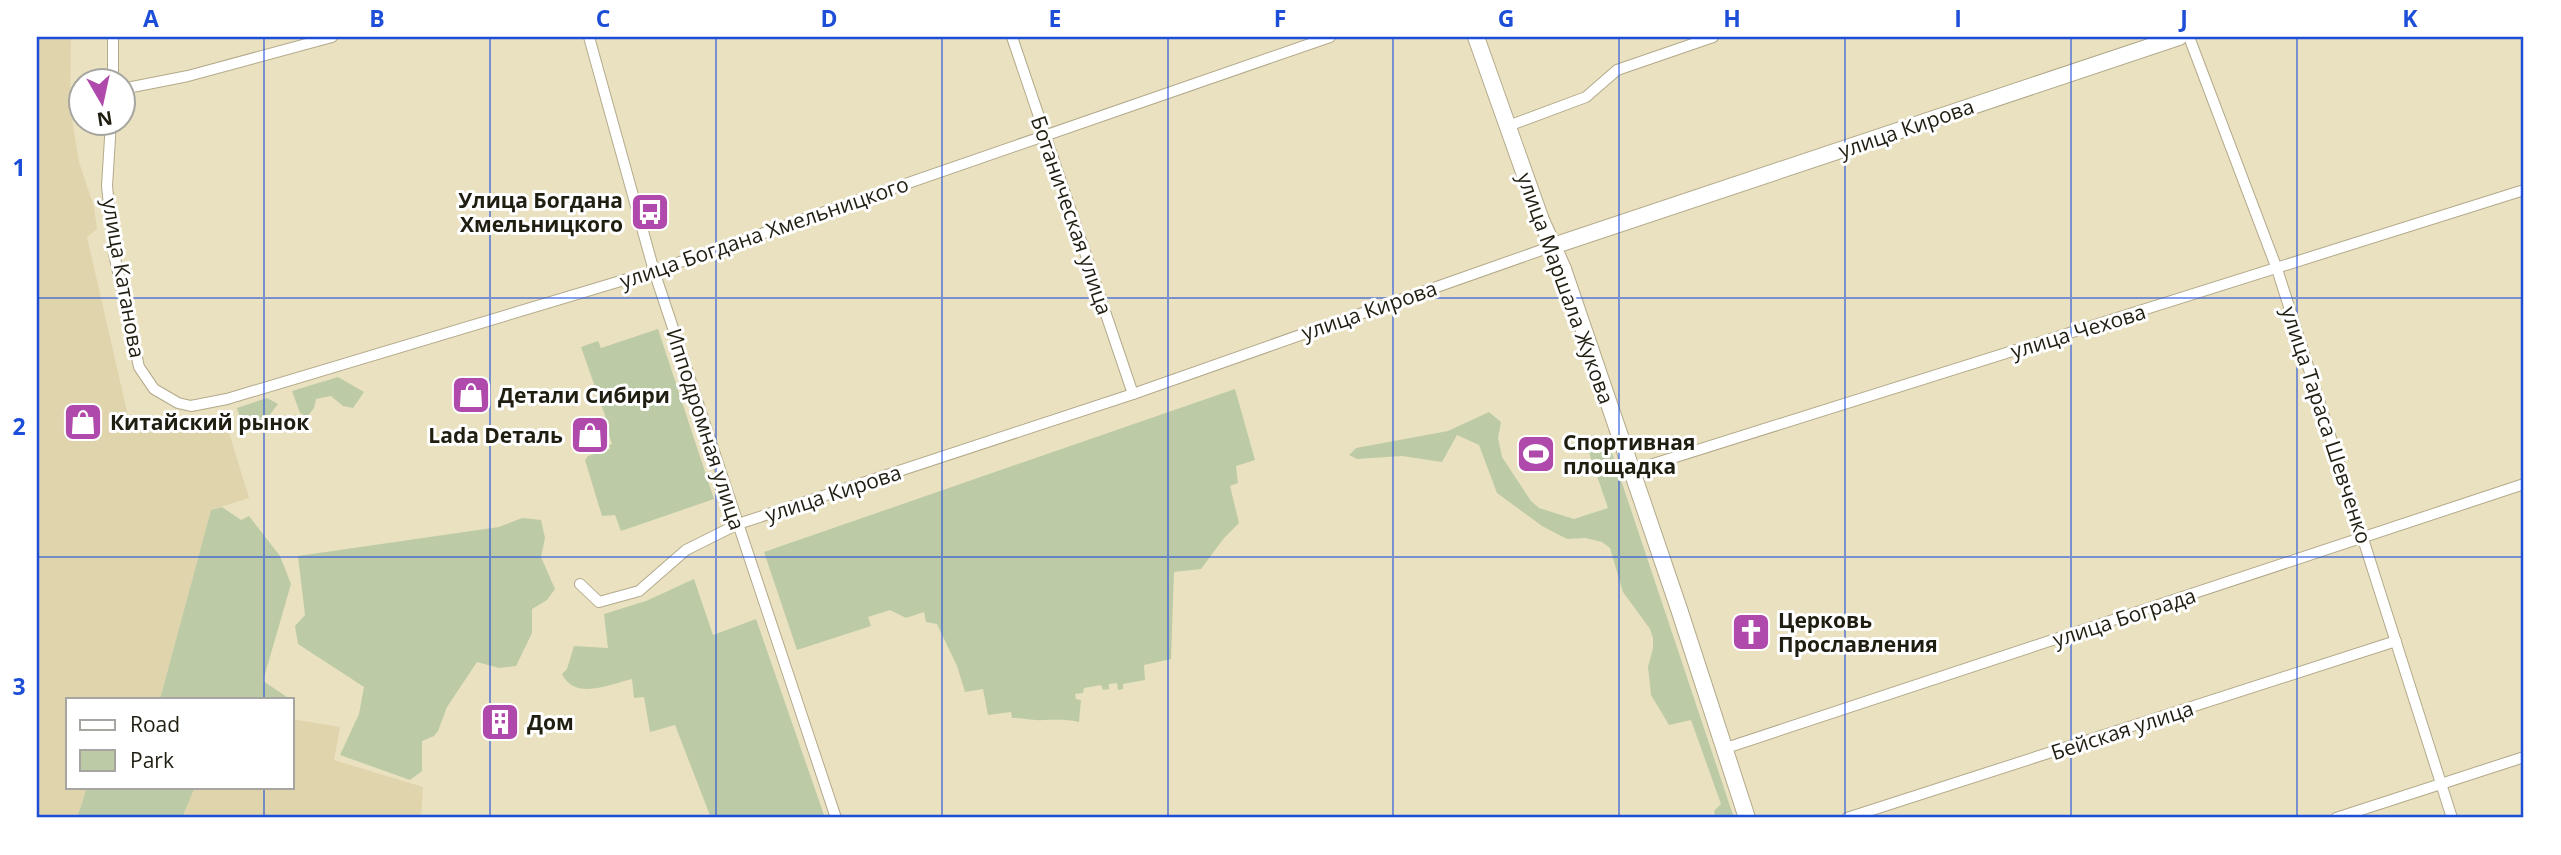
<svg xmlns="http://www.w3.org/2000/svg" width="2561" height="855" font-family="'Open Sans',sans-serif">
	<style>
		.built { fill: #e0d4ac }
		.green { fill: #bccba6 }
		.lines { fill: none; stroke-linecap: round; stroke-linejoin: round }
		.street-casing { stroke: #b3aa8b; stroke-width: 12 }
		.primary-casing { stroke: #b3aa8b; stroke-width: 18 }
		.street { stroke: #fff; stroke-width: 10 }
		.primary { stroke: #fff; stroke-width: 16 }
		.grid { fill: none; stroke: #1d4ed8; stroke-width: 2; stroke-opacity: 0.55 }
		.labels { text-anchor: middle; dominant-baseline: central; stroke-width: 6; stroke-linejoin: round; paint-order: stroke }
		.street-label { font-size: 21px; fill: #201d11; stroke: #fff }
		.poi-label { font-size: 21px; font-weight: bold; fill: #201d11; stroke: #fff; text-anchor: start }
		.neatline { fill: none; stroke: #1d4ed8; stroke-width: 2.5 }
		.grid-label { font-size: 23px; text-anchor: middle; font-weight: bold; fill: #1d4ed8 }
	</style>
	<rect width="100%" height="100%" fill="#eae1c0"/>
	<g class="built">
		<polygon points="37,37 71,37 70,107 79,162 94,207 97,229 87,237 131,429 224,416 249,498 211,510 160,699 68,699 68,787 87,787 77,818 37,818"/>
		<polygon points="292,719 340,727 334,760 423,787 421,818 182,818 195,787 292,787"/>
	</g>
	<g class="green">
		<polygon points="658,329 714,499 621,531 615,515 602,516 585,460 588,456 610,449 609,445 612,444 606,426 608,424 581,347 598,341 601,348"/>
		<polygon points="338,377 364,392 353,408 343,406 331,396 316,399 314,408 307,417 300,413 292,391"/>
		<path d="M1235,389l20,71 -19,6 2,17 -8,3 9,37 -15,15 -23,31 -27,3 -3,87 -27,6 1,15 -22,4v5l-5,1 -1,-7 -8,1v5l-6,1 -2,-5 -17,3 -1,5 -8,1 1,5 5,1 -2,22c-13,-3 -23,-2 -36,-2 -10,1 -20,-2 -31,-2l-1,-6 -23,3 -5,-26 -18,3 -8,-26 -20,-42 -11,-2 -2,-10 -18,6 -16,-8 -22,7 3,9 -74,24 -33,-98z"/>
		<polygon points="267,398 278,404 268,417 254,428 242,425 237,408"/>
		<path d="M1489,412l12,10 -3,16 4,19 29,44 8,7 35,11 34,-11 -21,-61 5,-12c9,1 14,8 19,15l123,368h-18l-2,-7 7,-7 -30,-84 -22,5 -18,-30 -3,-28 5,-19v-10l-3,-9 -27,-37 -13,-44 -8,-6 -17,-4 -18,1 -25,-13 -45,-33 -18,-48 -22,-10 -15,27 -40,-6 -45,3 -8,-4 7,-7 92,-17z"/>
		<polygon points="222,507 241,520 249,516 280,556 291,584 263,681 290,699 160,699 211,510"/>
		<polygon points="522,518 541,520 545,538 541,557 555,589 547,600 532,609 532,633 516,666 499,668 477,662 447,707 438,731 434,736 422,741 422,771 410,780 340,755 359,714 364,687 298,644 295,626 305,615 298,556 499,527"/>
		<path d="M694,579l19,56 43,-16 69,199h-114l-36,-93 -25,7 -6,-35 -10,1 -2,-19c-22,5 -57,22 -70,-5l5,-5 7,-23 34,2 -4,-34 42,-13z"/>
		<polygon points="87,787 195,787 182,818 77,818"/>
	</g>
	<g class="lines">
		<g class="street-casing">
			<g id="street">
				<polyline points="589,37 654,271 836,818"/>
				<polyline points="1012,37 1133,394"/>
				<polyline points="2189,37 2277,269 2452,818"/>
				<polyline points="113,80 113,37"/>
				<polyline points="122,89 188,76 332,37"/>
				<polyline points="111,122 107,186 114,254 139,367 154,389 178,403 191,406 227,399 654,271 1330,37"/>
				<polyline points="1508,126 1586,97 1617,70 1713,37"/>
				<polyline points="1631,471 2524,190"/>
				<polyline points="580,584 599,602 639,591 686,550 738,524 1133,394 1553,246"/>
				<polyline points="1723,749 2524,484"/>
				<polyline points="1847,818 2396,641"/>
				<polyline points="2336,818 2524,757"/>
			</g>
		</g>
		<g class="primary-casing">
			<g id="primary">
				<polyline points="1476,37 1541,220 1563,269 1679,609 1747,818"/>
				<polyline points="1553,246 2179,37"/>
			</g>
		</g>
		<use href="#street" class="street"/>
		<use href="#primary" class="primary"/>
	</g>
	<path class="grid" d="M264,37v662M490,37v781M716,37v781M942,37v781M1168,37v781M1393,37v781M1619,37v781M1845,37v781M2071,37v781M2297,37v781M37,298h2487M37,557h2487M264,787v31"/>
	<defs>
		<g id="bus-square" transform="scale(2.0125)"><rect x="-9" y="-9" width="18" height="18" rx="4" fill="#b049ac" stroke="#fff"/><path d="M-5-6H5V4H4V6H2V4H-2V6H-4V4H-5ZM-3.5-4V0h7V-4ZM-3.5 1.2v1.5H-2V1.2ZM2 1.2v1.5H3.5V1.2Z" fill="#fff"/></g>
		<g id="shop-square" transform="scale(2.0125)"><rect x="-9" y="-9" width="18" height="18" rx="4" fill="#b049ac" stroke="#fff"/><path d="M-5-2.5h2.3a2.7 3.5 0 0 1 5.4 0H5L5.5 6h-11ZM-1.5-2.5h3a1.5 2.3 0 0 0-3 0Z" fill="#fff"/></g>
		<g id="stadium-square" transform="scale(2.0125)"><rect x="-9" y="-9" width="18" height="18" rx="4" fill="#b049ac" stroke="#fff"/><path d="M0-5a6.5 5 0 1 0 0 10a6.5 5 0 1 0 0-10ZM-3.5-1.8h7v3.6h-7Z" fill="#fff"/></g>
		<g id="church-square" transform="scale(2.0125)"><rect x="-9" y="-9" width="18" height="18" rx="4" fill="#b049ac" stroke="#fff"/><path d="M-1.2-6h2.4v3.5h3.3v2.4h-3.3V6h-2.4V-.1h-3.3v-2.4h3.3Z" fill="#fff"/></g>
		<g id="building-square" transform="scale(2.0125)"><rect x="-9" y="-9" width="18" height="18" rx="4" fill="#b049ac" stroke="#fff"/><path d="M-4-6H4V6H1V3H-1V6H-4ZM-2.5-4.3h1.7v1.8h-1.7ZM.8-4.3h1.7v1.8H.8ZM-2.5-1h1.7V.8h-1.7ZM.8-1h1.7V.8H.8Z" fill="#fff"/></g>
	</defs>
	<g fill-rule="evenodd">
		<use href="#bus-square" x="650" y="212"/>
		<use href="#shop-square" x="471" y="395"/>
		<use href="#shop-square" x="83" y="422"/>
		<use href="#shop-square" x="590" y="435"/>
		<use href="#stadium-square" x="1536" y="454"/>
		<use href="#church-square" x="1751" y="632"/>
		<use href="#building-square" x="500" y="722"/>
	</g>
	<g class="labels">
		<g class="street-label">
			<text transform="translate(1906 128) rotate(-19)">улица Кирова</text>
			<text transform="translate(1072 215) rotate(71)">Ботаническая улица</text>
			<text transform="translate(764 232) rotate(-19)">улица Богдана Хмельницкого</text>
			<text transform="translate(124 278) rotate(80)">улица Катанова</text>
			<text transform="translate(1566 288) rotate(70)">улица Маршала Жукова</text>
			<text transform="translate(1369 310) rotate(-19)">улица Кирова</text>
			<text transform="translate(2078 331) rotate(-17)">улица Чехова</text>
			<text transform="translate(2327 425) rotate(72)">улица Тараса Шевченко</text>
			<text transform="translate(706 429) rotate(72)">Ипподромная улица</text>
			<text transform="translate(833 493) rotate(-18)">улица Кирова</text>
			<text transform="translate(2124 617) rotate(-18)">улица Бограда</text>
			<text transform="translate(2122 730) rotate(-18)">Бейская улица</text>
		</g>
		<g class="poi-label">
			<text x="623" y="200" text-anchor="end">Улица Богдана<tspan x="623" dy="24">Хмельницкого</tspan></text>
			<text x="498" y="395">Детали Сибири</text>
			<text x="110" y="422">Китайский рынок</text>
			<text x="563" y="435" text-anchor="end">Lada Dеталь</text>
			<text x="1563" y="442">Спортивная<tspan x="1563" dy="24">площадка</tspan></text>
			<text x="1778" y="620">Церковь<tspan x="1778" dy="24">Прославления</tspan></text>
			<text x="527" y="722">Дом</text>
		</g>
	</g>
	<rect width="2561" height="855" fill="none" stroke="#ffffff" stroke-width="77"/>
	<rect x="66" y="698" width="228" height="91" fill="#ffffff" stroke="#a6a5a0" stroke-width="2"/>
	<rect x="80" y="720" width="35" height="10" fill="#ffffff" stroke="#a6a5a0" stroke-width="2"/>
	<text x="130" y="732" font-size="21" fill="#201d11">Road</text>
	<rect x="80" y="750" width="35" height="21" fill="#bccba6" stroke="#a6a5a0" stroke-width="2"/>
	<text x="130" y="768" font-size="21" fill="#201d11">Park</text>
	<g transform="translate(102 102) rotate(171)"><circle r="33" fill="#ffffff" stroke="#a6a5a0" stroke-width="2"/>
	<path d="M0-5L12 26L0 18L-12 26Z" fill="#b049ac"/>
	<text y="-10" font-size="19" font-weight="bold" text-anchor="middle" fill="#201d11">N</text>
	</g>
	<rect x="38" y="38" width="2484" height="778" class="neatline"/>
	<g class="grid-label">
		<text x="151" y="27">A</text>
		<text x="377" y="27">B</text>
		<text x="603" y="27">C</text>
		<text x="829" y="27">D</text>
		<text x="1055" y="27">E</text>
		<text x="1280" y="27">F</text>
		<text x="1506" y="27">G</text>
		<text x="1732" y="27">H</text>
		<text x="1958" y="27">I</text>
		<text x="2184" y="27">J</text>
		<text x="2410" y="27">K</text>
		<text x="19" y="176">1</text>
		<text x="19" y="435">2</text>
		<text x="19" y="695">3</text>
	</g>
</svg>
